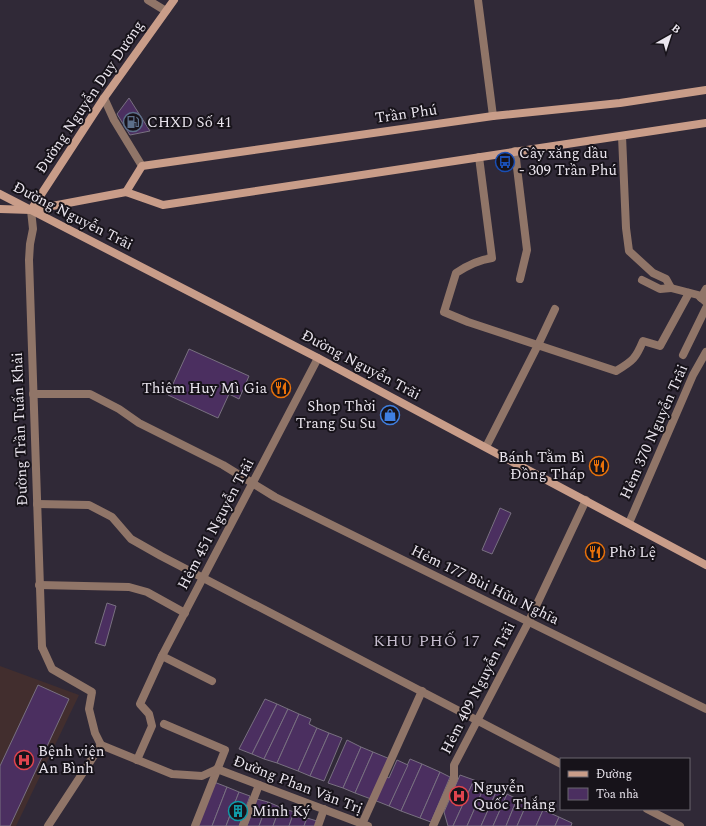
<svg xmlns="http://www.w3.org/2000/svg" width="706" height="826" font-family="Spectral,serif">
	<style>
		.medical { fill: #422e2e }
		.building { fill: #4b2f60; stroke: #787080 }
		.lines { fill: none; stroke-linecap: round; stroke-linejoin: round }
		.lane { stroke: #907568; stroke-width: 8 }
		.street { stroke: #907568; stroke-width: 8 }
		.secondary { stroke: #c99d89; stroke-width: 8 }
		.labels { text-anchor: middle; dominant-baseline: central; stroke-width: 4; stroke-linejoin: round; paint-order: stroke }
		.street-label { font-size: 15px; fill: #eae5ee; stroke: #17131a }
		.poi-label { font-size: 15px; fill: #eae5ee; stroke: #17131a; text-anchor: start }
		.neighbourhood-label { font-size: 16px; letter-spacing: 1px; fill: #c6bdce; stroke: #17131a }
	</style>
	<rect width="100%" height="100%" fill="#302937"/>
	<polygon class="medical" points="0,666 79,695 16,826 0,826"/>
	<g class="building">
		<polygon points="129,98 150,131 130,135 117,114"/>
		<polygon points="189,349 249,376 239,399 229,394 218,418 168,395"/>
		<polygon points="500,508 511,513 492,554 482,550"/>
		<polygon points="107,603 116,606 105,646 95,643"/>
		<polygon points="38,685 69,699 10,826 0,826 0,766"/>
		<polygon points="265,699 277,704 252,754 239,749"/>
		<polygon points="277,704 288,709 264,759 252,754"/>
		<polygon points="288,709 299,714 277,763 264,759"/>
		<polygon points="299,714 311,719 309,724 317,728 298,771 277,763"/>
		<polygon points="317,728 329,733 310,776 298,771"/>
		<polygon points="329,733 342,738 324,781 310,776"/>
		<polygon points="347,740 361,747 343,788 328,783"/>
		<polygon points="361,747 373,752 355,793 343,788"/>
		<polygon points="373,752 390,759 371,799 355,793"/>
		<polygon points="410,759 422,764 401,811 389,806"/>
		<polygon points="397,760 408,765 389,806 374,800 385,776 389,778"/>
		<polygon points="422,764 440,772 420,818 401,811"/>
		<polygon points="440,772 450,777 431,822 420,818"/>
		<polygon points="460,775 474,780 453,826 448,826 444,812"/>
		<polygon points="474,780 485,785 467,826 453,826"/>
		<polygon points="214,782 227,787 212,826 198,826"/>
		<polygon points="485,785 497,790 481,826 467,826"/>
		<polygon points="227,787 239,792 226,826 212,826"/>
		<polygon points="497,790 507,794 493,826 481,826"/>
		<polygon points="239,792 250,796 239,826 226,826"/>
		<polygon points="507,794 517,799 506,826 493,826"/>
		<polygon points="257,799 268,802 259,826 247,826"/>
		<polygon points="517,799 527,803 517,826 506,826"/>
		<polygon points="268,802 280,807 273,826 259,826"/>
		<polygon points="527,803 543,810 536,826 517,826"/>
		<polygon points="280,807 294,812 289,826 273,826"/>
		<polygon points="543,810 559,817 555,826 536,826"/>
		<polygon points="294,812 307,818 304,826 289,826"/>
		<polygon points="559,817 572,823 571,826 555,826"/>
		<polygon points="307,818 317,821 315,826 304,826"/>
	</g>
	<g class="lines">
		<g class="lane">
			<polyline points="478,0 493,116"/>
			<polyline points="104,98 114,120 142,166"/>
			<polyline points="622,136 626,228 629,251 653,273 666,279 671,288 698,295 706,302"/>
			<polyline points="515,151 527,250 520,279"/>
			<path d="M479,157l13,101c-14,2 -24,7 -36,15l-12,39 24,10 148,49c17,-10 20,-13 27,-30l17,5 29,-53"/>
			<polyline points="642,280 660,289 671,288"/>
			<polyline points="701,298 706,289"/>
			<polyline points="683,355 706,308"/>
			<polyline points="33,394 90,394 119,409 139,423 223,465 275,497 706,709"/>
			<polyline points="486,447 538,345 555,309"/>
			<polyline points="37,504 89,505 112,517 131,539 161,556 561,764"/>
			<polyline points="629,523 693,375 706,352"/>
			<polyline points="39,585 129,587 147,592 185,613"/>
			<polyline points="42,647 52,669 92,692 89,709 95,733 101,745"/>
			<polyline points="162,656 212,681"/>
			<polyline points="164,724 225,750 195,826"/>
			<polyline points="101,745 172,774 202,776 217,769"/>
			<polyline points="137,760 152,726 149,714 140,704 162,656 318,358"/>
			<polyline points="647,809 680,826"/>
			<polyline points="362,824 422,691"/>
			<polyline points="48,826 101,745"/>
			<polyline points="243,826 259,785"/>
			<polyline points="318,826 324,809"/>
			<polyline points="433,826 454,779 454,765 528,623 586,500"/>
		</g>
		<g class="street">
			<polyline points="148,0 166,11"/>
			<polyline points="31,210 33,229 30,244 29,260 42,647"/>
			<polyline points="217,769 368,826"/>
		</g>
		<g class="secondary">
			<polyline points="126,192 142,166 493,116 620,103 706,90"/>
			<polyline points="0,194 318,358 706,565"/>
			<polyline points="0,209 31,210 126,192 163,205 706,123"/>
			<polyline points="31,210 104,98 174,0"/>
		</g>
	</g>
	<defs>
		<g id="fuel-ring" transform="scale(1)"><circle r="9.5" fill="#17131a" stroke="#5c6f8a" stroke-width="1.5"/><path d="M-5.5-6h7V0h2V4h1.3V-2.5L3-4.5l.8-.8L6-3V5H2.5V1h-1V6h-7ZM-4.2-4.7v3.2H.2V-4.7Z" fill="#5c6f8a"/></g>
		<g id="bus-ring" transform="scale(1)"><circle r="9.5" fill="#17131a" stroke="#1a4fb4" stroke-width="1.5"/><path d="M-5-6H5V4H4V6H2V4H-2V6H-4V4H-5ZM-3.5-4V0h7V-4ZM-3.5 1.2v1.5H-2V1.2ZM2 1.2v1.5H3.5V1.2Z" fill="#1a4fb4"/></g>
		<g id="restaurant-ring" transform="scale(1)"><circle r="9.5" fill="#17131a" stroke="#e8710a" stroke-width="1.5"/><path d="M-5-6h1v4h1v-4h1v4h1v-4h1v5L-1.5 .5V6h-2V.5L-5-1ZM5-6V6H3V1.5H1.5Q1.5-4 5-6Z" fill="#e8710a"/></g>
		<g id="shop-ring" transform="scale(1)"><circle r="9.5" fill="#17131a" stroke="#3f7fe0" stroke-width="1.5"/><path d="M-5-2.5h2.3a2.7 3.5 0 0 1 5.4 0H5L5.5 6h-11ZM-1.5-2.5h3a1.5 2.3 0 0 0-3 0Z" fill="#3f7fe0"/></g>
		<g id="hospital-ring" transform="scale(1)"><circle r="9.5" fill="#17131a" stroke="#e0444e" stroke-width="1.5"/><path d="M-5-5h3v3.5h4V-5h3V5h-3V1.5h-4V5h-3Z" fill="#e0444e"/></g>
		<g id="building-ring" transform="scale(1)"><circle r="9.5" fill="#17131a" stroke="#0f9aa8" stroke-width="1.5"/><path d="M-4-6H4V6H1V3H-1V6H-4ZM-2.5-4.3h1.7v1.8h-1.7ZM.8-4.3h1.7v1.8H.8ZM-2.5-1h1.7V.8h-1.7ZM.8-1h1.7V.8H.8Z" fill="#0f9aa8"/></g>
	</defs>
	<g fill-rule="evenodd">
		<use href="#fuel-ring" x="133" y="122"/>
		<use href="#bus-ring" x="505" y="162"/>
		<use href="#restaurant-ring" x="281" y="388"/>
		<use href="#shop-ring" x="390" y="415"/>
		<use href="#restaurant-ring" x="599" y="466"/>
		<use href="#restaurant-ring" x="595" y="552"/>
		<use href="#hospital-ring" x="24" y="760"/>
		<use href="#hospital-ring" x="459" y="796"/>
		<use href="#building-ring" x="238" y="811"/>
	</g>
	<g class="labels">
		<g class="street-label">
			<text transform="translate(90 97) rotate(-56)">Đường Nguyễn Duy Dương</text>
			<text transform="translate(406 114) rotate(-8)">Trần Phú</text>
			<text transform="translate(73 216) rotate(27)">Đường Nguyễn Trãi</text>
			<text transform="translate(361 365) rotate(28)">Đường Nguyễn Trãi</text>
			<text transform="translate(20 429) rotate(-92)">Đường Trần Tuấn Khải</text>
			<text transform="translate(654 432) rotate(-66)">Hẻm 370 Nguyễn Trãi</text>
			<text transform="translate(216 524) rotate(-62)">Hẻm 451 Nguyễn Trãi</text>
			<text transform="translate(485 585) rotate(26)">Hẻm 177 Bùi Hữu Nghĩa</text>
			<text transform="translate(478 688) rotate(-63)">Hẻm 409 Nguyễn Trãi</text>
			<text transform="translate(298 785) rotate(21)">Đường Phan Văn Trị</text>
		</g>
		<g class="poi-label">
			<text x="147" y="122">CHXD Số 41</text>
			<text x="519" y="153">Cây xăng dầu<tspan x="519" dy="17">- 309 Trần Phú</tspan></text>
			<text x="267" y="388" text-anchor="end">Thiêm Huy Mì Gia</text>
			<text x="376" y="406" text-anchor="end">Shop Thời<tspan x="376" dy="17">Trang Su Su</tspan></text>
			<text x="585" y="457" text-anchor="end">Bánh Tằm Bì<tspan x="585" dy="17">Đồng Tháp</tspan></text>
			<text x="609" y="552">Phở Lệ</text>
			<text x="38" y="751">Bệnh viện<tspan x="38" dy="17">An Bình</tspan></text>
			<text x="473" y="787">Nguyễn<tspan x="473" dy="17">Quốc Thắng</tspan></text>
			<text x="252" y="811">Minh Ký</text>
		</g>
		<g class="neighbourhood-label">
			<text x="427" y="641">KHU PHỐ 17</text>
		</g>
	</g>
	<rect x="560" y="758" width="130" height="52" fill="#17131a" stroke="#6b676f"/>
	<rect x="568" y="771" width="20" height="6" fill="#c99d89" stroke="#6b676f"/>
	<text x="596" y="778" font-size="12" fill="#eae5ee">Đường</text>
	<rect x="568" y="788" width="20" height="12" fill="#4b2f60" stroke="#6b676f"/>
	<text x="596" y="798" font-size="12" fill="#eae5ee">Tòa nhà</text>
	<g transform="translate(670 36) rotate(39)" stroke="#17131a" stroke-width="3" paint-order="stroke">
	<path d="M0-3L7 15L0 10L-7 15Z" fill="#eae5ee"/>
	<text y="-6" font-size="11" font-weight="bold" text-anchor="middle" fill="#eae5ee">B</text>
	</g>
</svg>
